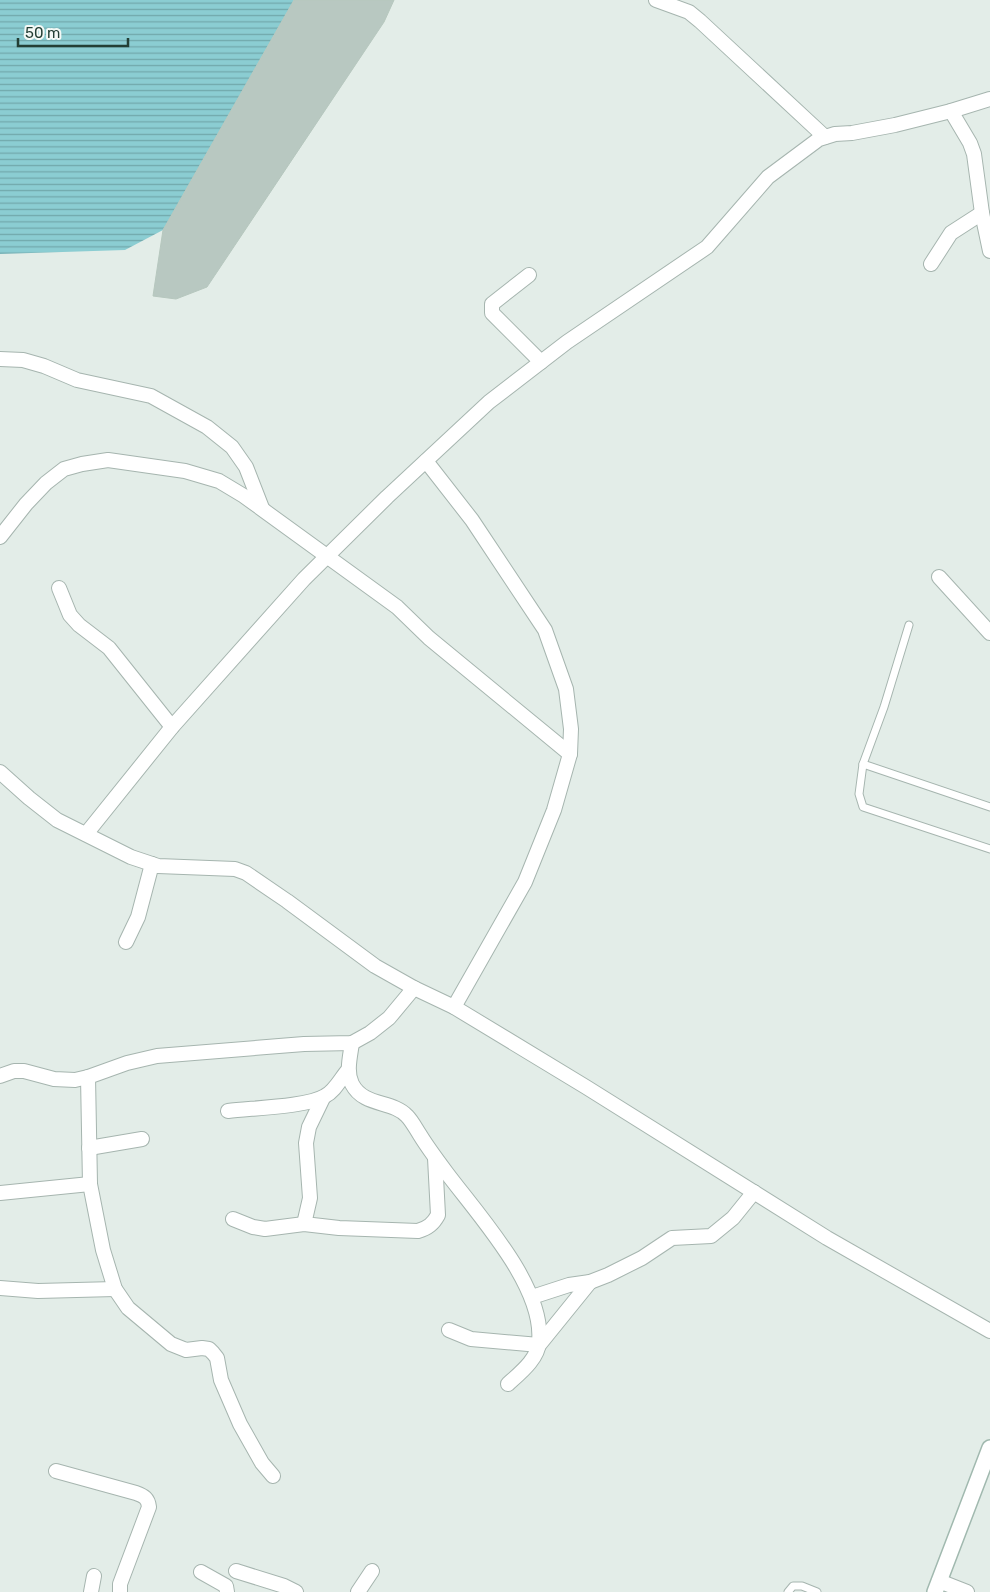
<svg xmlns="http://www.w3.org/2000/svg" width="990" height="1592" font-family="Rubik,sans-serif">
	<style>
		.water { fill: url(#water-rules) }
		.building { fill: #b8c8c1; stroke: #b6c7be }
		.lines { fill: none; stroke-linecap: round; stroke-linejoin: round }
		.lane-casing { stroke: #a6b5af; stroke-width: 9 }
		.street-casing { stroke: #a6b5af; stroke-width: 16 }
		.secondary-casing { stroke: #a1b9af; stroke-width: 18 }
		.lane { stroke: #fff; stroke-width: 7 }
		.street { stroke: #fff; stroke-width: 14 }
		.secondary { stroke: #fff; stroke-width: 15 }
	</style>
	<defs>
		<pattern id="water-rules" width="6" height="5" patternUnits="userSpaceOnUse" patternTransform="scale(1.25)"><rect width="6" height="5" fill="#8bcdd2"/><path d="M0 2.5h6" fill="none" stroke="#71a8ab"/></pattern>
	</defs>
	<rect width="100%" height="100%" fill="#e3ede8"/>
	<polygon class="water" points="0,0 294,0 163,230 125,250 0,254"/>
	<polygon class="building" points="294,0 394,0 384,22 207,287 176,299 153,296 163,230"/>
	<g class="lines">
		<g class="lane-casing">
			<g id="lane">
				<polyline points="909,625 884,707 863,764 990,807"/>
				<polyline points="863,764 859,794 863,807 990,849"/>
				<polyline points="788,1592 793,1586 802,1586 817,1592"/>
			</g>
		</g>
		<g class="street-casing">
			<g id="street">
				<polyline points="656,0 689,12 700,21 825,137"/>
				<polyline points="951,111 970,143 974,154 982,213 990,251"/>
				<polyline points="931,264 951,233 982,213"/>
				<polyline points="529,275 492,304 492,313 541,362"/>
				<polyline points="0,359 23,360 44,366 77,380 151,396 207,427 232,447 246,467 262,508"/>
				<polyline points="426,461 472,520 545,630 566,689 571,729 570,754 554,810 525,882 454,1007"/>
				<polyline points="0,537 26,504 46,483 64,469 82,464 108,460 185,471 219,481 244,496 397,607 429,638 570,754"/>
				<polyline points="939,577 990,633"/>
				<polyline points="59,588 70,615 79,625 109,648 172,727"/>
				<polyline points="0,772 29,798 57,820 131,857 158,866 235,869 246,873 287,901 375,966 414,988 454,1007 586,1087 827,1238 990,1331"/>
				<polyline points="86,834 172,727 304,579 387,497 489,402 567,342 707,247 768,177 819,139 835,134 852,133 895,125 951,111 990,99"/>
				<polyline points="126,942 138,917 152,864"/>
				<path d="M352,1043c-2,14 -6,29 0,41 12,23 40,16 55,32 5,5 9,13 13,19 8,13 17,25 26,37 32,43 99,115 93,170 -1,17 -19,31 -31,42"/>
				<polyline points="0,1076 14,1071 24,1071 54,1079 75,1080 88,1077 127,1063 157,1056 304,1044 352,1043 370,1033 389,1018 414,988"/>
				<polyline points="88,1077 90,1184 103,1250 115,1289 128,1308 171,1344 186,1350 202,1348 209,1349 213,1353 217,1358 221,1380 240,1424 262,1463 273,1476"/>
				<path d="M228,1111c23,-3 79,-4 97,-15 10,-5 16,-18 23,-26"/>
				<polyline points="89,1148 142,1139"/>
				<polyline points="0,1193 90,1184"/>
				<path d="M233,1219l20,8 12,2 39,-5 35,4 79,3c10,-3 15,-7 20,-16l-3,-57"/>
				<polyline points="304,1224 310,1198 306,1143 309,1127 323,1098"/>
				<polyline points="0,1288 38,1291 115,1289"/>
				<polyline points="532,1297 569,1285 590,1282 608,1275 642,1258 672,1238 711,1236 733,1218 754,1192"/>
				<polyline points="449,1330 471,1339 539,1345 590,1282"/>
				<path d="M56,1471l80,22c8,3 12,5 13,14l-29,77v8"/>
				<polyline points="236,1571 284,1586 296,1592"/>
				<polyline points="201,1572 226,1586 227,1592"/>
				<polyline points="939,1581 967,1592"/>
				<polyline points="91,1592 94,1576"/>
				<polyline points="358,1592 372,1571"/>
			</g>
		</g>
		<g class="secondary-casing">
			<polyline id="secondary" points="935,1592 990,1448"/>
		</g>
		<use href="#lane" class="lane"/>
		<use href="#street" class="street"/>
		<use href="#secondary" class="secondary"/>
	</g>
	<path d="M18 38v8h110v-8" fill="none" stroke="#233f35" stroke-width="2.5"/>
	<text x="25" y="38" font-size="15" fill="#233f35" stroke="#f4f9f6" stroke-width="4" paint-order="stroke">50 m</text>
</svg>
